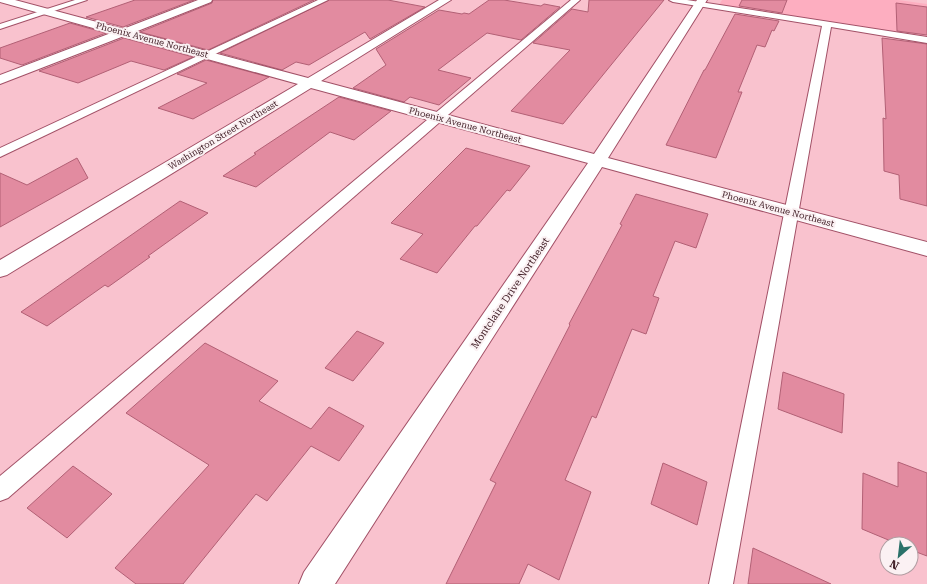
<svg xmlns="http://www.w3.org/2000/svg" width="927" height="584" font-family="'Roboto Serif',serif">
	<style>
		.built { fill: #fdaec0 }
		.building { fill: #e28ba0; stroke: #b26075 }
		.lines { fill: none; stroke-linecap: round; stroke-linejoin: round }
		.lane-casing { stroke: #a25167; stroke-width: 2 }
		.street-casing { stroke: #a25167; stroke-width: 2 }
		.lane { fill: #fff; fill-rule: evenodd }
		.street { fill: #fff; fill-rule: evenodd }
		.labels { text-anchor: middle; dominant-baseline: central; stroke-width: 4; stroke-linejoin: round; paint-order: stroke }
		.far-street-label { font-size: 9px; fill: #422028; stroke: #fbf1f3 }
		.street-label { font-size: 10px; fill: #422028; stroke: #fbf1f3 }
	</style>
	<rect width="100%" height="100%" fill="#f9c2ce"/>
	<polygon class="built" points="722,0 898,0 927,4 927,39 719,5"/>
	<g class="building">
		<polygon points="135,0 194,0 123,27 86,17"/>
		<polygon points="213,0 314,0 208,50 140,32 212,3"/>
		<polygon points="329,0 388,0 425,7 370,39 365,32 309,65 296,62 282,70 220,53"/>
		<polygon points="489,0 504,0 541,6 544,4 560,7 521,40 487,33 438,70 471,78 439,105 410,97 404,102 353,88 386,65 376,49 439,10 462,14 464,13 469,14"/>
		<polygon points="589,0 664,0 563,124 511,111 570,50 533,43 572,9 588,12"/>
		<polygon points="742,0 787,0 782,13 739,6"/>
		<polygon points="896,3 927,7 927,35 897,31"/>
		<polygon points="735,14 779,21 774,31 772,30 765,47 757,45 738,92 742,92 716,158 666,145 704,70 705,70"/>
		<polygon points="70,23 106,33 22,65 0,58 0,48"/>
		<polygon points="124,38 193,57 164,70 131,61 78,83 39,71"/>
		<polygon points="882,38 927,44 927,206 900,199 899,175 884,171 883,118 886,119"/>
		<polygon points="206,60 269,77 193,119 158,108 207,83 177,74"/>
		<polygon points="339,97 391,111 354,140 330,132 256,187 223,176 256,154 254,153"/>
		<polygon points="466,148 530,166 510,191 507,190 477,226 475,226 437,273 400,259 423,234 391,223"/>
		<polygon points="77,158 88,178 0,227 0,173 27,185"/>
		<polygon points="636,194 708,214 696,248 675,241 653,296 659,298 646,334 632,329 596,418 592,416 565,480 591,492 559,580 528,564 519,584 446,584 496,483 490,480 570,325 569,324 622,225 620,224"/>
		<polygon points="180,201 208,213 148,256 150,257 108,287 105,285 47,326 21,312"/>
		<polygon points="357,331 384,343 353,381 325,368"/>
		<polygon points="205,343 278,381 259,401 311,429 329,407 364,426 339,461 311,446 267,501 256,494 183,584 136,584 115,568 209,465 126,413"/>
		<polygon points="783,372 844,394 842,433 778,409"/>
		<polygon points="898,462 927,473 927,556 911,550 911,544 898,544 862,529 863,473 898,487"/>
		<polygon points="663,463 707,482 697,525 651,504"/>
		<polygon points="73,466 112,494 67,538 27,508"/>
		<polygon points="753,548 831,584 748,584"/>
	</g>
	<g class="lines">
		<g class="lane-casing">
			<g id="lane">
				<polygon points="75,0 87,0 0,29 0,24"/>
				<polygon points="318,0 328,0 0,157 0,148"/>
				<polygon points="571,0 580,0 8,498 0,501 0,476"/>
				<polygon points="669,0 687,0 927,37 927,43 831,27 733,584 709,584 822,26 673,2"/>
			</g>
		</g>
		<g class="street-casing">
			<polygon id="street" points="0,0 15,0 123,29 198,0 212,0 211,2 135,32 308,78 439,0 451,0 321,81 594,154 697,0 707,0 608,158 927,242 927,256 602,167 335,584 299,584 304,572 588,163 311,88 7,275 0,277 0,260 298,84 124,36 0,84 0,75 111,33 0,2"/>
		</g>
		<use href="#lane" class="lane"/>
		<use href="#street" class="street"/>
	</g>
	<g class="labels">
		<g class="far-street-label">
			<text transform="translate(152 40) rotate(15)">Phoenix Avenue Northeast</text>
			<text transform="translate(465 125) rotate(15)">Phoenix Avenue Northeast</text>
			<text transform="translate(223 135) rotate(-31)">Washington Street Northeast</text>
			<text transform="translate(778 209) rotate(15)">Phoenix Avenue Northeast</text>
		</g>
		<g class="street-label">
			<text transform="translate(510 293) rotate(-56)">Montclaire Drive Northeast</text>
		</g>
	</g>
	<g transform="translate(899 556) rotate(208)"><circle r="19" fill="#fbf1f3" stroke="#b19da2"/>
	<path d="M0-3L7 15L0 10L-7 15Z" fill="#2a7169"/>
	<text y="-6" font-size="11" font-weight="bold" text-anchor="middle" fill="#422028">N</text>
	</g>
</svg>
